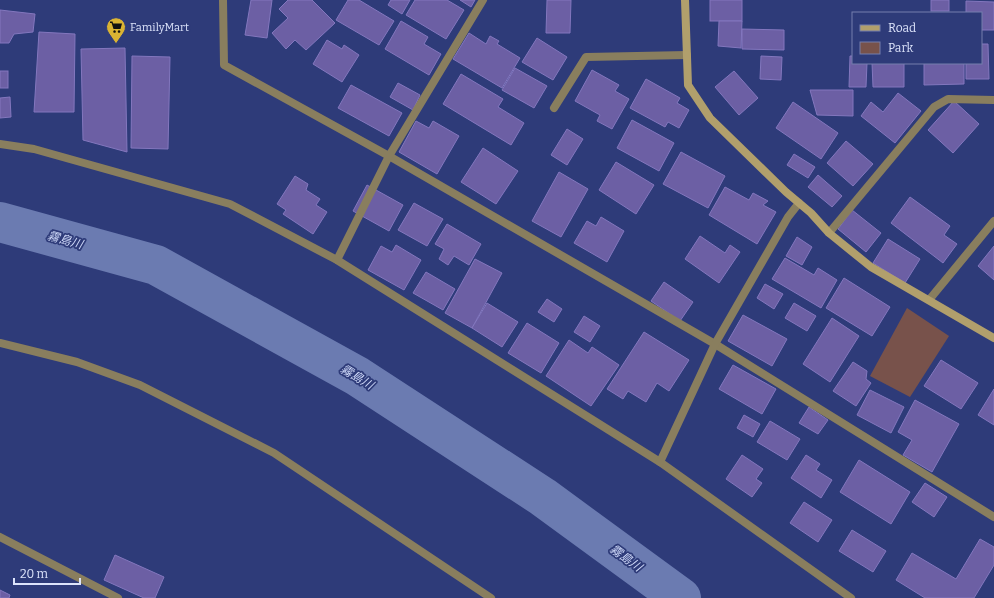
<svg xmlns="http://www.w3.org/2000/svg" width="994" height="598" font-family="Bitter,'Noto Sans JP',serif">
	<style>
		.green { fill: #78524b }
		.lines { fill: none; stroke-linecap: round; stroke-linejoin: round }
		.river { stroke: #6b7bb1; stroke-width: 40 }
		.building { fill: #6c5fa4; stroke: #8377be }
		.street { stroke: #897e5e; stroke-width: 8 }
		.secondary { stroke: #b19f6c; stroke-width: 8 }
		.labels { text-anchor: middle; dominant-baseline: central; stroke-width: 3.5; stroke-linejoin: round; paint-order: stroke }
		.poi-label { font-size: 11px; fill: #dde4fb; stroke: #2e3b79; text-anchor: start }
		.water-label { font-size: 12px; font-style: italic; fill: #cfd9f9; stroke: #2e3b79 }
	</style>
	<rect width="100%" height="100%" fill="#2e3b79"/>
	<polygon class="green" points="907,308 949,336 910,397 870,376"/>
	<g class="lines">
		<polyline class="river" points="0,222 156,265 357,376 543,497 681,598"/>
	</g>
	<g class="building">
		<polygon points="251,0 272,0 267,38 245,35"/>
		<polygon points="288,0 312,0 335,23 306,50 295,40 286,49 272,33 288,18 279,9"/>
		<polygon points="348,0 359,0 394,21 379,45 336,20"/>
		<polygon points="391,0 410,0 402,14 388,5"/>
		<polygon points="415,0 447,0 464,10 446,39 406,15"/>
		<polygon points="460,0 475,0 471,7"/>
		<polygon points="547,0 571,0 570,33 546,33"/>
		<rect x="710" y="0" width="32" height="21"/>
		<rect x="931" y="0" width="18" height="11"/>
		<polygon points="966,1 994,2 994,30 981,30 981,13 966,13"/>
		<polygon points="0,10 35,14 33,32 14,34 9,43 0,43"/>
		<polygon points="401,21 428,37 424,44 441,54 429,75 385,49"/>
		<polygon points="719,21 742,21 741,48 718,46"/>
		<polygon points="742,29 784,30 784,50 742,49"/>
		<polygon points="39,32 75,34 74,112 34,112"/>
		<polygon points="469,33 486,44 490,36 499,41 497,44 520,58 502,88 453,59"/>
		<polygon points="537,38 567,57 553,80 522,62"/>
		<polygon points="327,40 342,49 344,45 359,55 342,82 313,64"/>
		<polygon points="981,44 988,44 989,79 966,79 966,63 981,63"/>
		<polygon points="125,48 127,152 83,140 81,49"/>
		<polygon points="132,56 170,57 168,149 131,148"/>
		<polygon points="761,56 782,57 781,80 760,79"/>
		<polygon points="850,56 853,56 853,63 867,63 866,87 849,87"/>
		<polygon points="872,63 904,63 904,87 873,87"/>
		<polygon points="924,63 964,63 964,84 924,85"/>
		<polygon points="515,68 547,86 534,108 502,90"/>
		<polygon points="592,70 619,85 615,91 629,99 612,129 597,121 600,115 575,101"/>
		<rect x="0" y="71" width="8" height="17"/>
		<polygon points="734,71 758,98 739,115 715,87"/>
		<polygon points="461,74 503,99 498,107 524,123 511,145 443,104"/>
		<polygon points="646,79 680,98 677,103 689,110 679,128 668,122 665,127 630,108"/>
		<polygon points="398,83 420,95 413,110 390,97"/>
		<polygon points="351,85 402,113 389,136 338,108"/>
		<polygon points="810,90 853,90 853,116 817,115"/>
		<polygon points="898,93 921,111 895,143 861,116 871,102 883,112"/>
		<polygon points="10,97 11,117 0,118 0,98"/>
		<polygon points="954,101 979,124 953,153 928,130"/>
		<polygon points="793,102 838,133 821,159 776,128"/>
		<polygon points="632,120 674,143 659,171 617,148"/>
		<polygon points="416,121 429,128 433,121 459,136 437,174 399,152"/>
		<polygon points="567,129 583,139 567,165 551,155"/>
		<polygon points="846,141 873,164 853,186 827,163"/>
		<polygon points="483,148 518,171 496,204 461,182"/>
		<polygon points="681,152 725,176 708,208 663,184"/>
		<polygon points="794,154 815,167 808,178 787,165"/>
		<polygon points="616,162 654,185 636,214 599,190"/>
		<polygon points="559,172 588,189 561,237 532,221"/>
		<polygon points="818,175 842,196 832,207 808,187"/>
		<polygon points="295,176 308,184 306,190 320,199 316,205 327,212 313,234 283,214 286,210 277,204"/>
		<polygon points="367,185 403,205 389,231 353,211"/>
		<polygon points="725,187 749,200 753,193 768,201 763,205 776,212 757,244 709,215"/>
		<polygon points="910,197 950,226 944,235 957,244 943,263 891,223"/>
		<polygon points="414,203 443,219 427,246 398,230"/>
		<polygon points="852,210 881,233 866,252 838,229"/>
		<polygon points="601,217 624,231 607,262 574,243 587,221 596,226"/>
		<polygon points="447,224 481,244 469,265 454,256 448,265 439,259 444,249 435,244"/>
		<polygon points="700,236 725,253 730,245 740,252 719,283 685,259"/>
		<polygon points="797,237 812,247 802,265 786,256"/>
		<polygon points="888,239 920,259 905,283 873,263"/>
		<polygon points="396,245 421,260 404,290 368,270 381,246 392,252"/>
		<polygon points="994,246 994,280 978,266"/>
		<polygon points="785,258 814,275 818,268 837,280 821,308 772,279"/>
		<polygon points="475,259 502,273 472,328 445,313"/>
		<polygon points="426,272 455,289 443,310 413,293"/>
		<polygon points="844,278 890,307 872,336 826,308"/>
		<polygon points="664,282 693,302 680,321 651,301"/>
		<polygon points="765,284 783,294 774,309 757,298"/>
		<polygon points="547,299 562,309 554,322 538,312"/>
		<polygon points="487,303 518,322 502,347 472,328"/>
		<polygon points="794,303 816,316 807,331 785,318"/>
		<polygon points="743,315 787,339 772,366 728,341"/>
		<polygon points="584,316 600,326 590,342 574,332"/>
		<polygon points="832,318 859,336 830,382 803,364"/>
		<polygon points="527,323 559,343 541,373 508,353"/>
		<polygon points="644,332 689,360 669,391 657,383 646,402 628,391 623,399 607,389"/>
		<polygon points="569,340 588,353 592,347 619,365 591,406 546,376"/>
		<polygon points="941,360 978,383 961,409 924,386"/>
		<polygon points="853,362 867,371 866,379 871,383 856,406 833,391"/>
		<polygon points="733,365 776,389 762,414 719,389"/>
		<polygon points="994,389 994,425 978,415"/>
		<polygon points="870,390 904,407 891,433 857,415"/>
		<polygon points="915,400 959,424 932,472 903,455 912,440 898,432"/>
		<polygon points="809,407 828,420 818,434 799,423"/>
		<polygon points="744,415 760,424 753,437 737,428"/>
		<polygon points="770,421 800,439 787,460 757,442"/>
		<polygon points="742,455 763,469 756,479 762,483 752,497 726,479"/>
		<polygon points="806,455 820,464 816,470 832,480 821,498 791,478"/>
		<polygon points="859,460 910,492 891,524 840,492"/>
		<polygon points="925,483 947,497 934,517 912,502"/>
		<polygon points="804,502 832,520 818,542 790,523"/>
		<polygon points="852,530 886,551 873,572 839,551"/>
		<polygon points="980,539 994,547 994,565 974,598 925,598 896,580 912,553 956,579"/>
		<polygon points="115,555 164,577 155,598 144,598 104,580"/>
		<polygon points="0,590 10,595 9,598 0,598"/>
	</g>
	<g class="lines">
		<g class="street">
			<polyline points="223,0 224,65 389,156 715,344 994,517"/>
			<polyline points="554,108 586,57 687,55"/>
			<polyline points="0,144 34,149 230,204 337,260 660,462 851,598"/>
			<polyline points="829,233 934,107 948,99 994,100"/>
			<polyline points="337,260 389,156 483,0"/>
			<polyline points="929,300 994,221"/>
			<polyline points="0,343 77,362 140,385 274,453 491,598"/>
			<polyline points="660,462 715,344 788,217 799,203"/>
			<polyline points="0,537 118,598"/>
		</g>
		<polyline class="secondary" points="685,0 688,85 710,118 786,192 811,213 829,233 871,267 994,338"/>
	</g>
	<defs>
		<g id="supermarket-pin" transform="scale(1)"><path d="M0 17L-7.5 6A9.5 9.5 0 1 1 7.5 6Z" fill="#dab333" stroke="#2e3b79"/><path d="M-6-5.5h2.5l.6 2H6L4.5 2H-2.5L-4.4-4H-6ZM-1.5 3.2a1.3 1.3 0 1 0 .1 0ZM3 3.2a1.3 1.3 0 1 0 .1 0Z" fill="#111"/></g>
	</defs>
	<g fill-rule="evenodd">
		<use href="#supermarket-pin" x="116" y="27"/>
	</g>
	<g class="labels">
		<g class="poi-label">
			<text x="130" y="27">FamilyMart</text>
		</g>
		<g class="water-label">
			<text transform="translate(65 240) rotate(16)">霧島川</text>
			<text transform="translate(357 377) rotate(31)">霧島川</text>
			<text transform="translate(626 558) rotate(36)">霧島川</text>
		</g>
	</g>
	<rect x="852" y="12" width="130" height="52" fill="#2e3b79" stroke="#747fad"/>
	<rect x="860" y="25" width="20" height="6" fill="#b19f6c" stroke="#747fad"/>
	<text x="888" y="32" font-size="12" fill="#dde4fb">Road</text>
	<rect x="860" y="42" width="20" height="12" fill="#78524b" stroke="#747fad"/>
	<text x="888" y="52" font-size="12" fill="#dde4fb">Park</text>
	<path d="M14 578v6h66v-6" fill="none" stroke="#dde4fb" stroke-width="2"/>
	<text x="20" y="578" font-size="12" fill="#dde4fb" stroke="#2e3b79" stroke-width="3" paint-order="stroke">20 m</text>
</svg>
